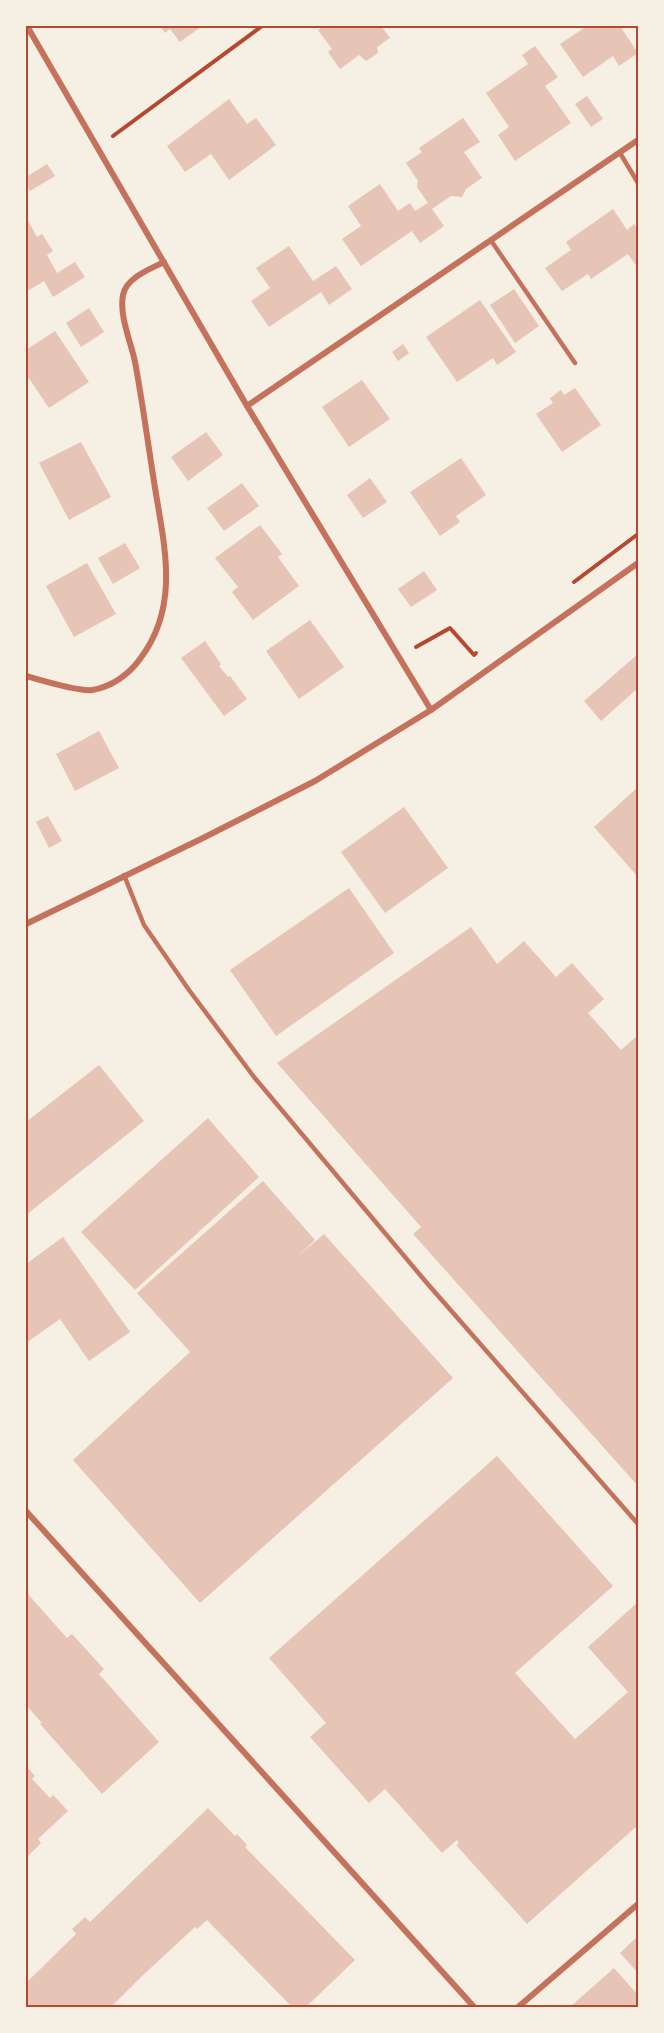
<svg xmlns="http://www.w3.org/2000/svg" width="664" height="2033" font-family="'Public Sans',sans-serif">
	<style>
		.building { fill: #e6c5b7 }
		.lines { fill: none; stroke-linecap: round; stroke-linejoin: round }
		.path { stroke: #b5482f; stroke-width: 4 }
		.service { stroke: #c5725c; stroke-width: 4.5 }
		.minor { stroke: #c5725c; stroke-width: 6 }
		.neatline { fill: none; stroke: #b5482f; stroke-width: 2 }
	</style>
	<rect width="100%" height="100%" fill="#f6efe4"/>
	<g class="building">
		<polygon points="160,26 202,26 180,42 170,29 165,33"/>
		<polygon points="325,26 381,26 390,38 377,47 378,53 366,61 359,55 340,69 328,52 332,49 318,30"/>
		<polygon points="587,26 620,26 638,53 619,66 613,56 583,77 560,44"/>
		<polygon points="535,46 558,77 545,86 571,123 515,161 498,135 509,127 486,93 528,64 522,55"/>
		<polygon points="587,96 603,119 591,127 575,104"/>
		<polygon points="229,99 247,124 256,118 276,145 229,180 211,154 185,172 167,146"/>
		<polygon points="463,118 480,142 464,152 482,178 466,189 462,197 451,196 432,209 444,226 420,243 412,231 361,266 342,239 361,226 348,206 380,184 398,211 410,203 415,211 428,203 417,187 418,181 406,163 422,152 419,148"/>
		<polygon points="47,164 55,176 30,191 26,184 26,177"/>
		<polygon points="613,209 627,230 634,224 638,230 638,262 635,264 628,254 591,279 588,274 562,291 545,268 571,250 566,242"/>
		<polygon points="26,217 37,237 42,234 53,251 47,255 57,273 75,262 85,277 53,297 44,281 26,292"/>
		<polygon points="289,246 313,281 336,266 352,289 329,305 321,292 269,327 251,301 270,288 256,268"/>
		<polygon points="514,289 539,326 515,343 490,305"/>
		<polygon points="480,300 516,352 497,365 493,358 457,382 426,337"/>
		<polygon points="89,308 104,332 81,347 66,323"/>
		<polygon points="55,331 89,382 49,408 26,374 26,350"/>
		<polygon points="403,344 409,353 398,361 392,352"/>
		<polygon points="362,380 390,419 349,447 322,407"/>
		<polygon points="575,388 601,425 562,452 536,414 553,403 550,398 561,390 564,395"/>
		<polygon points="206,432 223,455 188,481 171,457"/>
		<polygon points="81,442 111,497 69,520 39,463"/>
		<polygon points="461,458 486,495 456,516 460,522 440,536 410,492"/>
		<polygon points="370,478 387,502 363,518 347,495"/>
		<polygon points="242,483 259,506 224,531 207,508"/>
		<polygon points="260,525 282,554 278,557 299,586 253,620 232,592 238,587 215,558"/>
		<polygon points="125,543 140,568 113,584 98,558"/>
		<polygon points="87,563 116,614 74,637 46,586"/>
		<polygon points="424,571 437,590 411,607 398,589"/>
		<polygon points="310,620 344,667 299,699 266,651"/>
		<polygon points="205,641 221,664 219,666 228,677 230,676 247,699 224,716 181,658"/>
		<polygon points="638,654 638,688 601,721 584,701"/>
		<polygon points="99,731 119,768 75,791 56,754"/>
		<polygon points="638,787 638,877 594,827"/>
		<polygon points="404,807 448,868 385,913 341,852"/>
		<polygon points="48,816 62,841 49,848 36,822"/>
		<polygon points="349,888 394,953 276,1036 230,970"/>
		<polygon points="471,927 497,964 524,941 556,977 572,963 604,999 588,1013 621,1050 638,1035 638,1486 413,1234 421,1227 277,1063"/>
		<polygon points="99,1065 144,1121 26,1215 26,1122"/>
		<polygon points="208,1118 259,1177 135,1290 81,1232"/>
		<polygon points="263,1181 315,1240 297,1257 324,1234 453,1378 200,1603 73,1460 190,1352 137,1293"/>
		<polygon points="63,1237 130,1332 89,1361 60,1319 26,1343 26,1264"/>
		<polygon points="497,1456 613,1586 515,1673 575,1739 628,1692 588,1647 638,1602 638,1825 527,1924 456,1845 459,1843 457,1840 442,1853 385,1789 369,1803 310,1737 326,1723 269,1658"/>
		<polygon points="26,1592 67,1638 72,1634 104,1669 99,1674 159,1742 102,1794 40,1724 42,1723 26,1705"/>
		<polygon points="26,1766 35,1776 32,1779 50,1798 53,1795 68,1811 38,1839 41,1843 26,1858"/>
		<polygon points="208,1808 235,1836 237,1834 247,1845 245,1847 355,1960 306,2007 292,2007 207,1920 197,1929 195,1927 141,1977 111,2007 26,2007 26,1983 76,1934 72,1929 85,1917 90,1922"/>
		<polygon points="638,1936 638,1973 620,1953"/>
		<polygon points="614,1968 638,1995 638,2004 634,2007 570,2007"/>
	</g>
	<g class="lines">
		<g class="path">
			<polyline points="113,136 262,26"/>
			<polyline points="574,582 638,534"/>
			<polyline points="416,647 450,628 474,655 476,653"/>
		</g>
		<g class="service">
			<polyline points="620,153 638,183"/>
			<polyline points="492,242 575,363"/>
			<polyline points="124,875 144,925 189,990 254,1077 426,1282 638,1524"/>
		</g>
		<g class="minor">
			<polyline points="27,26 247,406 431,710"/>
			<polyline points="247,406 638,140"/>
			<path d="M26,676c14,4 53,16 66,14 20,-3 37,-16 48,-31 43,-56 22,-121 13,-184 -6,-38 -11,-76 -18,-113 -4,-20 -16,-46 -12,-67 3,-17 27,-26 41,-33"/>
			<polyline points="26,924 201,839 315,781 431,710 638,563"/>
			<polyline points="26,1511 475,2008"/>
			<polyline points="517,2008 638,1904"/>
		</g>
	</g>
	<rect width="664" height="2033" fill="none" stroke="#f6efe4" stroke-width="54"/>
	<rect x="27" y="27" width="610" height="1979" class="neatline"/>
</svg>
